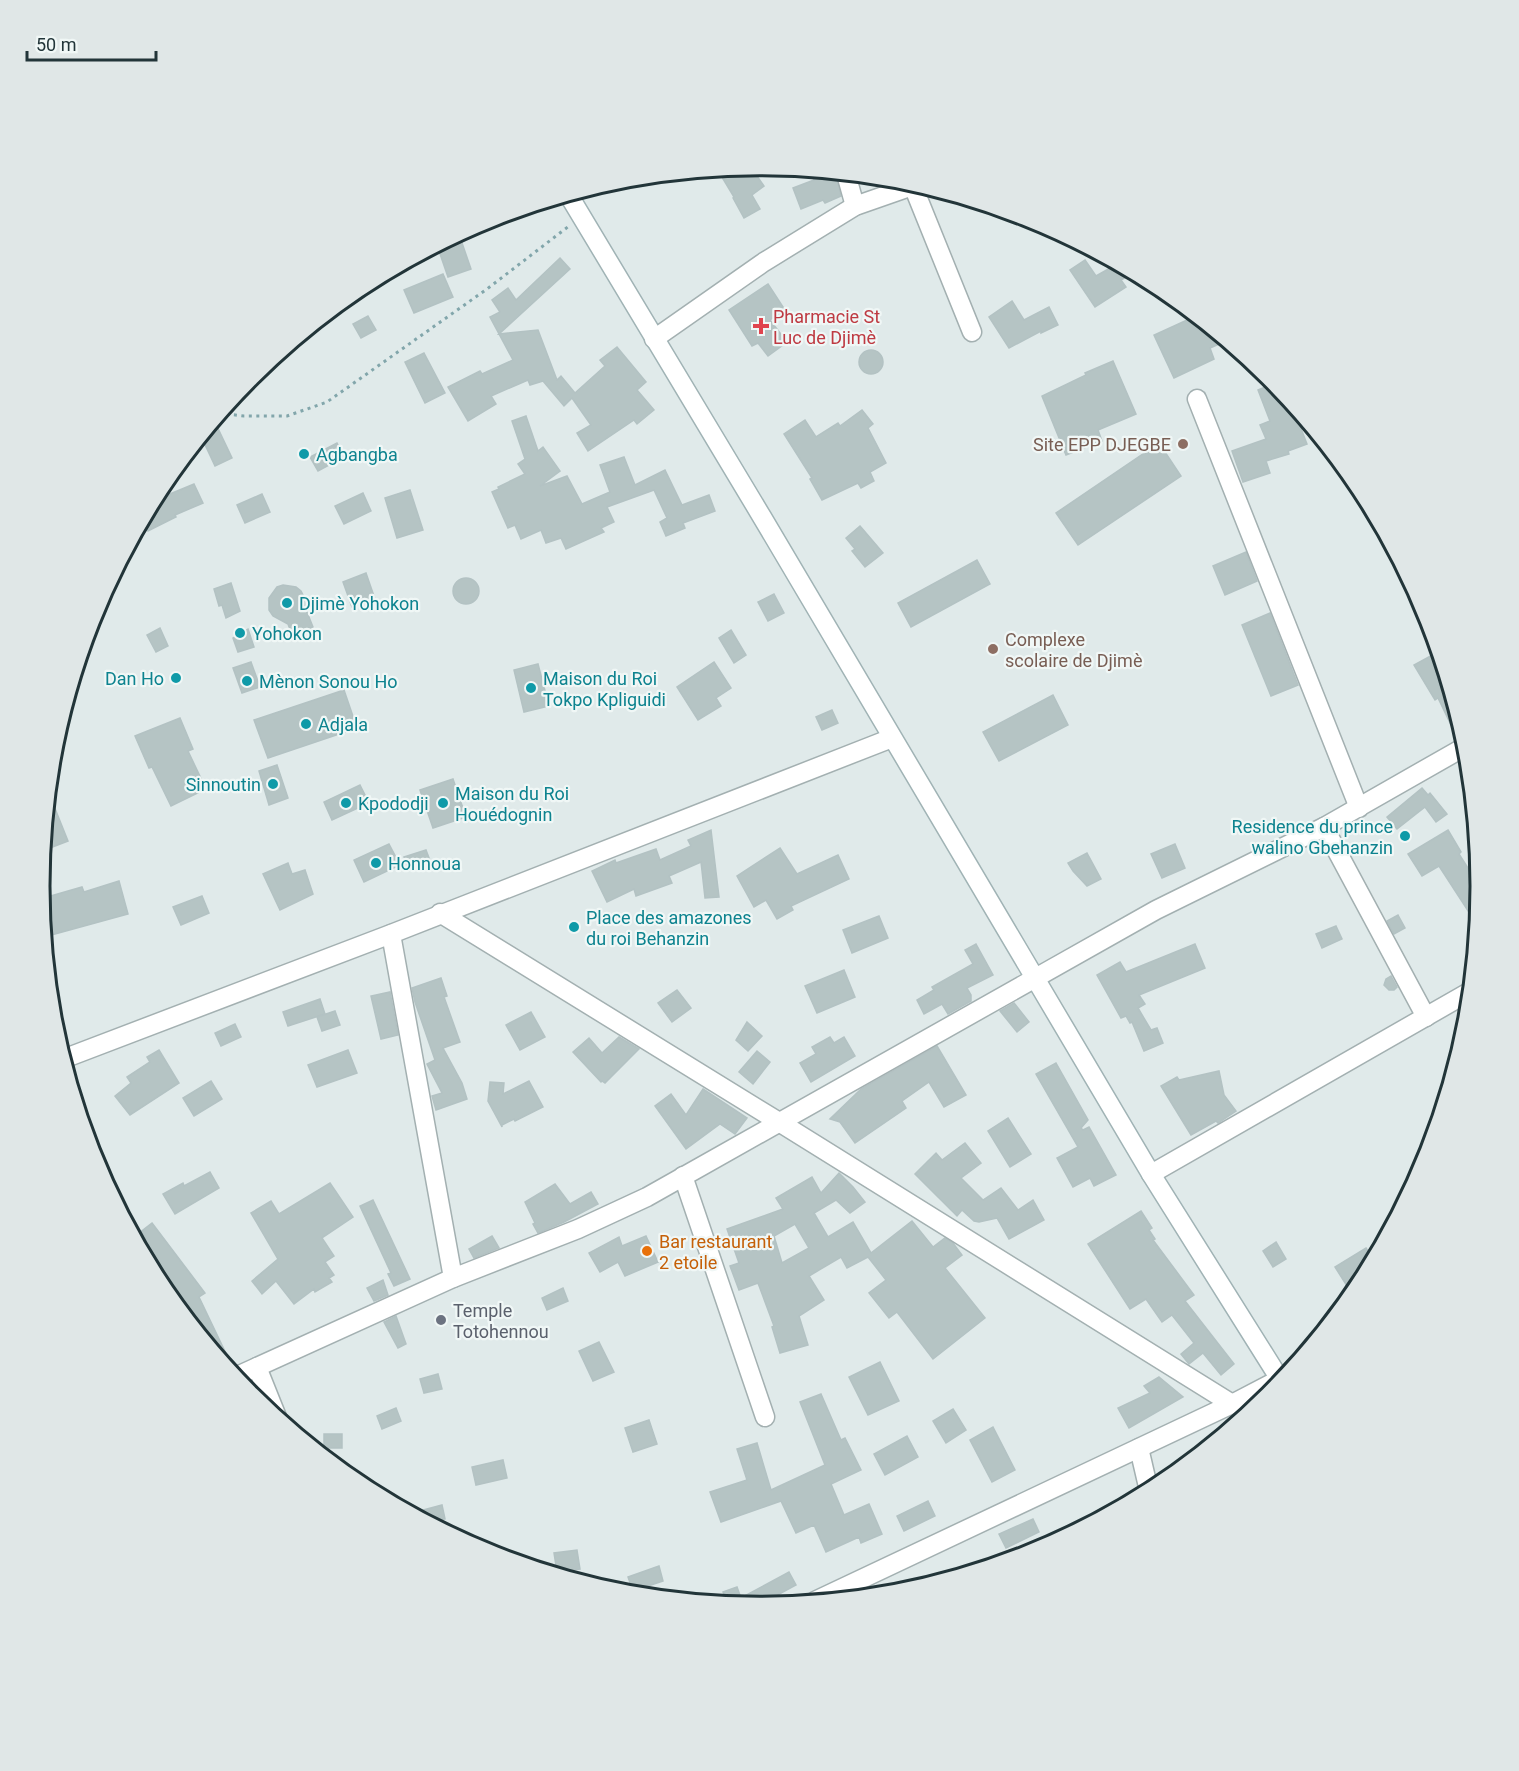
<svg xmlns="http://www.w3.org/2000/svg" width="1519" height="1771" font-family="Roboto,sans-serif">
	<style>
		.building { fill: #b5c4c4; stroke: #b3c2c3; stroke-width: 1.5; fill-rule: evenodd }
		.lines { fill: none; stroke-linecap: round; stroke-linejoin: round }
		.street-casing { stroke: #a3b0b1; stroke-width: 21 }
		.secondary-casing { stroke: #a0b3b5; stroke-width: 21 }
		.path { stroke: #82a6ab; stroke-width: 3; stroke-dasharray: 3 4.5; stroke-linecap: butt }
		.street { stroke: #fff; stroke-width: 18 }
		.secondary { stroke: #fff; stroke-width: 18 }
		.health-dot { fill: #e0444e; stroke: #f0f7f6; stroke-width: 2 }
		.education-dot { fill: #8d6e63; stroke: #f0f7f6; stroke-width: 2 }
		.culture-dot { fill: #0f9aa8; stroke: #f0f7f6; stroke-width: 2 }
		.food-dot { fill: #e8710a; stroke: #f0f7f6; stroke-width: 2 }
		.worship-dot { fill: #6b7280; stroke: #f0f7f6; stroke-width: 2 }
		.labels { text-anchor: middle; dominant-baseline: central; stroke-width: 4.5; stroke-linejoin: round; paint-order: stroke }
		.health-label { font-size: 18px; fill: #be3a42; stroke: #f0f7f6; text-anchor: start }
		.education-label { font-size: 18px; fill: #785e54; stroke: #f0f7f6; text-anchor: end }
		.culture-label { font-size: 18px; fill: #0d838f; stroke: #f0f7f6; text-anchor: start }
		.food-label { font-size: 18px; fill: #c56008; stroke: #f0f7f6; text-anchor: start }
		.worship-label { font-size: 18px; fill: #5b616d; stroke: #f0f7f6; text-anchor: start }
		.rim { fill: none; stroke: #223539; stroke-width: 3 }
	</style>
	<rect width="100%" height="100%" fill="#e0eaea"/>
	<g class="building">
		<polygon points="750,166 764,186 752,195 760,209 744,218 733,198 734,197 717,169"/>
		<polygon points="810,170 835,172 841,196 825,203 823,200 801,209 793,188 814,180"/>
		<polygon points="461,240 471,269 448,277 438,248"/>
		<polygon points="560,258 570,269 499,334 538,330 557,380 561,376 575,393 605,366 600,360 617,347 646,382 637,390 654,410 637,424 634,420 588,451 577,433 591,425 572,398 564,406 543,381 530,385 528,380 491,396 496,404 468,421 448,387 480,371 482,374 513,360 490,317 500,312 492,300 508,288 516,300"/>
		<polygon points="1085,260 1096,276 1117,264 1134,272 1121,280 1126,287 1095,307 1070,270"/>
		<polygon points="443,274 453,297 414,313 404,290"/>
		<polygon points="768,284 785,310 770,320 787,342 768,356 758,343 752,346 729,310"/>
		<polygon points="1012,301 1024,320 1049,307 1058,325 1041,333 1041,331 1009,348 989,317"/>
		<polygon points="368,316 376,330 361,338 353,324"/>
		<polygon points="1196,316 1226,341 1210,348 1214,359 1174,378 1154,335"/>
		<circle cx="871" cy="362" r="12"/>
		<polygon points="424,353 445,393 425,403 405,362"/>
		<polygon points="1113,361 1136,414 1098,430 1102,441 1066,455 1042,396 1086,375 1085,373"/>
		<polygon points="1275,383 1291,403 1307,444 1288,451 1289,454 1266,461 1270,473 1243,482 1232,451 1266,439 1260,425 1270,421 1258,390"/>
		<polygon points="862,410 873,424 868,428 886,463 870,472 874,481 861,488 858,483 822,500 810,479 812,478 784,434 805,420 816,437 838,423 840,426"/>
		<polygon points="526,416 538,451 543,447 560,471 540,486 567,476 582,504 610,492 600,465 624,457 635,485 665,470 682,505 709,495 715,511 683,523 685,528 666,536 660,522 667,518 654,490 607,507 614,522 601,528 604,532 566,549 561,538 546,543 541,530 521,539 515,525 508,528 492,492 499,489 498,487 525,474 518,464 525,459 512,421"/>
		<polygon points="214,420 232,458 215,466 201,436"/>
		<polygon points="337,443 344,457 318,471 310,457"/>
		<polygon points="1159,443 1181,476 1078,545 1056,513"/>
		<polygon points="194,484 203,503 175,515 176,517 148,531 143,518 160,485 165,496"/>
		<polygon points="410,490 423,530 397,538 385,498"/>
		<polygon points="363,493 371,511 344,524 335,506"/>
		<polygon points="262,494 270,512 245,523 237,505"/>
		<polygon points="860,526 883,553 865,567 852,551 855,549 846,538"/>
		<polygon points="1246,552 1257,581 1225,595 1213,566"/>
		<polygon points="977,560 990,584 911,627 898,603"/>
		<polygon points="366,573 375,599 352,607 343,582"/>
		<circle cx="466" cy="591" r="13"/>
		<polygon points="231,583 240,611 226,618 222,605 219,606 214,589"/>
		<polygon points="283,585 296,587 301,591 304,597 305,607 313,627 292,635 288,624 273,616 269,610 269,598 277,587"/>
		<polygon points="774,594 784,613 768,621 758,602"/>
		<polygon points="1270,613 1298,685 1271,696 1242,625"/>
		<polygon points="160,628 168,646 156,652 147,635"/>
		<polygon points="248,629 254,647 238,652 233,638"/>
		<polygon points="731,630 746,655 734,663 719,638"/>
		<polygon points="1434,654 1435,657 1439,654 1460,726 1453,729 1438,698 1435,700 1414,665"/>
		<polygon points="251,662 260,687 242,693 233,668"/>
		<polygon points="714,662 731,688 716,698 721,706 698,720 677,687"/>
		<polygon points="538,664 549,706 524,712 514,670"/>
		<polygon points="344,690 357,728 268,758 254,720"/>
		<polygon points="1053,695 1068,725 999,761 983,732"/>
		<polygon points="832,710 838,723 822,730 816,717"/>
		<polygon points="180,718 193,749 188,751 206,789 171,806 152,767 149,768 135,736"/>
		<polygon points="277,765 288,798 269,805 259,771"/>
		<polygon points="453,779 466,817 433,828 420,790"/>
		<polygon points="360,785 369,803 332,820 324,802"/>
		<polygon points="1422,788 1428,795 1430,793 1447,814 1436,822 1425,807 1397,829 1387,817"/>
		<polygon points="48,791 68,841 42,851 43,845"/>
		<polygon points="711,830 719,897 705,898 701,862 669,876 672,883 636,896 634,889 607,902 592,871 615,860 616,863 656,849 660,860 691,846 688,840"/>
		<polygon points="1448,830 1461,852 1459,854 1480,887 1476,923 1439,866 1422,876 1408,854"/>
		<polygon points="389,844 400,865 364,882 354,860"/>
		<polygon points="1175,844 1185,868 1162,878 1151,854"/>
		<polygon points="780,848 797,874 838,855 849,879 791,906 793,910 777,919 766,900 754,907 737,876"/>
		<polygon points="426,850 431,863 409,870 404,857"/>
		<polygon points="1087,853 1101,879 1087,886 1073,871 1068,863"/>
		<polygon points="288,863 292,874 305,870 313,894 280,910 263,874"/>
		<polygon points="119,881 128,914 44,937 40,899 82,887 84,892"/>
		<polygon points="202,896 209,913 181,925 173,907"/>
		<polygon points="1398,915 1405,928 1394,934 1387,921"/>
		<polygon points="879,916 888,938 852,953 843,930"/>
		<polygon points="1336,926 1342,939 1322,948 1316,934"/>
		<polygon points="976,944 993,975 967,988 971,995 971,1001 948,1014 942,1004 924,1014 917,1000 934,990 932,987 973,964 965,950"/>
		<polygon points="1195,944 1205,968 1139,995 1145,1004 1138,1008 1151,1030 1157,1028 1163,1043 1144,1051 1132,1022 1130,1023 1126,1016 1121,1018 1097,975 1120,962 1126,972"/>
		<polygon points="844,970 855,997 817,1013 805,986"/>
		<polygon points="1391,976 1397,987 1394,990 1389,990 1384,985 1386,979"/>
		<polygon points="441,978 447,996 444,997 460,1042 443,1048 462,1083 467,1099 436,1110 432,1096 442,1093 427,1064 435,1060 415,1002 412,988"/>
		<polygon points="677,990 691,1008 672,1022 658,1003"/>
		<polygon points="390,992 398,1035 381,1039 371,996"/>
		<polygon points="320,999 325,1014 288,1026 283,1012"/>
		<polygon points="1014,1003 1029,1022 1017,1032 1000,1011"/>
		<polygon points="335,1011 340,1025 322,1031 317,1017"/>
		<polygon points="531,1012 545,1037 520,1050 506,1025"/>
		<polygon points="747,1022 762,1036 748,1051 736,1040"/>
		<polygon points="235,1024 241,1037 221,1046 215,1033"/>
		<polygon points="619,1037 639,1049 605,1083 602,1081 601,1082 573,1052 589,1038 602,1053"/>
		<polygon points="830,1037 834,1043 844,1037 855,1056 811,1082 800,1063 816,1054 812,1047"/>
		<polygon points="937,1046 966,1095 944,1107 929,1082 902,1101 906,1108 855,1143 840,1122 830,1119 861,1089"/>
		<polygon points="159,1050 179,1083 130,1115 115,1096 131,1083 127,1077 150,1062 147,1057"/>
		<polygon points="348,1050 357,1073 317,1087 308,1065"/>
		<polygon points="757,1051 770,1062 753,1084 739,1072"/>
		<polygon points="1056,1063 1088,1120 1081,1128 1083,1130 1089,1127 1116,1175 1094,1186 1090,1178 1073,1187 1057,1158 1078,1147 1036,1074"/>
		<polygon points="1219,1071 1224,1095 1236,1111 1218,1123 1216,1121 1191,1135 1161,1086 1177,1077 1179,1080"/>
		<polygon points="211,1081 222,1099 194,1116 183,1098"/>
		<polygon points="529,1081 543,1107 515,1121 514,1119 502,1125 502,1127 488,1101 490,1082 504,1083 503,1094"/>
		<polygon points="703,1089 747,1118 735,1134 720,1124 686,1149 655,1106 671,1094 686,1115"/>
		<polygon points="1008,1118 1031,1154 1010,1167 988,1131"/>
		<polygon points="965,1143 981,1163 961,1178 983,1200 1001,1188 1018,1210 1033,1200 1044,1220 1009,1239 997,1218 979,1222 974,1221 962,1210 957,1216 915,1174 936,1153 942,1160"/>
		<polygon points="210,1172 219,1188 175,1214 163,1194 183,1183 184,1186"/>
		<path d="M839,1173l14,14 12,15 -15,11 -14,-13 -22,13 14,24 25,-15 18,31 41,-32 21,26 12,-9 8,5 9,12 -17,13 40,50 -52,41 -36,-47 -8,6 -20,-25 17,-13 -18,-23 -21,11 -6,-11 -32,19 15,24 -25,16 9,29 -28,8 -8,-26 2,-1 -16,-43 -19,7 -9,-24 9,-3 -12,-34 56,-20 -7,-11 36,-21 9,16zM795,1224l14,24 -27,15 -8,-27z"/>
		<polygon points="330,1183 353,1217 322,1238 334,1256 325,1262 334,1275 329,1278 332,1282 315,1292 314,1289 294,1304 276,1281 262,1294 252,1281 278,1259 251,1213 271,1201 279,1214"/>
		<polygon points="555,1184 570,1204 591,1192 598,1204 564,1222 538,1233 533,1224 535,1223 525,1202"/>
		<polygon points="373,1200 410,1279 394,1286 388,1274 391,1273 360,1206"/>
		<polygon points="1141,1211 1152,1228 1149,1230 1155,1239 1153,1240 1194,1295 1185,1301 1234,1364 1221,1375 1203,1353 1189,1364 1181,1354 1194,1343 1172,1315 1162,1322 1146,1299 1130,1309 1088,1244"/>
		<polygon points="152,1223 205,1293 199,1297 231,1364 227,1367 160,1286 134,1237"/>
		<polygon points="492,1236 499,1248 474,1258 469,1249"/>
		<polygon points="646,1236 658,1262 625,1276 618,1262 600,1272 589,1253 619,1237 622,1246"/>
		<polygon points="1276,1242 1286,1259 1273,1267 1263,1251"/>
		<polygon points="1366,1248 1373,1259 1358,1286 1352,1294 1335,1267"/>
		<polygon points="383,1280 388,1295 374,1301 367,1288"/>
		<polygon points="563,1288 568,1301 547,1310 542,1298"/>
		<polygon points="396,1316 406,1344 398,1348 384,1322"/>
		<polygon points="599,1342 614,1372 593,1381 579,1351"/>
		<polygon points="880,1362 899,1401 868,1415 849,1377"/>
		<polygon points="438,1374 442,1389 424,1393 420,1379"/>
		<polygon points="1159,1377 1183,1397 1129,1428 1118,1408 1150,1393 1144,1386"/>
		<polygon points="821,1394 841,1440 845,1438 861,1470 831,1484 844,1515 869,1504 882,1534 861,1543 859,1537 826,1552 814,1525 796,1533 781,1501 721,1522 710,1492 747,1480 737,1449 757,1443 771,1490 825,1465 800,1402"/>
		<polygon points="396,1408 401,1421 382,1429 377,1416"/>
		<polygon points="953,1409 966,1430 946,1443 933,1421"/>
		<polygon points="649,1420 657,1444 633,1452 625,1428"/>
		<polygon points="993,1427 1015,1470 992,1482 970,1440"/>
		<rect x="324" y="1434" width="18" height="14"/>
		<polygon points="907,1436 918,1457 885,1475 874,1454"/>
		<polygon points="503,1460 507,1478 476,1485 472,1467"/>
		<polygon points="928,1501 935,1516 904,1531 897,1516"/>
		<polygon points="442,1505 445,1519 429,1522 412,1513"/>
		<polygon points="1033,1519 1039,1532 1006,1548 999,1534"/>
		<polygon points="577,1550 580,1569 557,1572 554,1553"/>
		<polygon points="659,1566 663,1581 633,1591 628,1577"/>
		<polygon points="789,1572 796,1585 757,1606 727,1603 723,1592 737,1587 741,1598"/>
	</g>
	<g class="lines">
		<g class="street-casing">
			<g id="street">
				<polyline points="846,174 855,206"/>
				<polyline points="913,186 972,332"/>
				<polyline points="654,339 764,262 855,206 918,184"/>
				<polyline points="1197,399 1359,808"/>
				<polyline points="1324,827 1426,1017"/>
				<polyline points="440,913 779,1122 1232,1404"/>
				<polyline points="391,934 453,1278"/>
				<polyline points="63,1059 391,934 892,738"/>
				<polyline points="1151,1174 1469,992"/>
				<polyline points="683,1176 765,1417"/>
				<polyline points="257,1367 277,1417"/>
				<polyline points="235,1377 453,1278 578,1229 647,1197 1156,910 1324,827 1466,746"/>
				<polyline points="1139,1448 1149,1491"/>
				<polyline points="815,1601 1232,1404 1280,1379"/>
			</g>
		</g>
		<g class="secondary-casing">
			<polyline id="secondary" points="568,194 762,517 1151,1174 1281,1381"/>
		</g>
		<polyline class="path" points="219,413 244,416 287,416 327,402 487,289 569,226"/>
		<use href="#street" class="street"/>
		<use href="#secondary" class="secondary"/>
	</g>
	<path class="health-dot" d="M758 317h6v6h6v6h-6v6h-6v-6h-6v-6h6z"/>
	<g class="education-dot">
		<circle cx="1183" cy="444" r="6"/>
		<circle cx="993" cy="649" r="6"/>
	</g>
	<g class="culture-dot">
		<circle cx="304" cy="454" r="6"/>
		<circle cx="287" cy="603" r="6"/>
		<circle cx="240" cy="633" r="6"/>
		<circle cx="176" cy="678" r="6"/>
		<circle cx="247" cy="681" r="6"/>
		<circle cx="531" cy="688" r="6"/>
		<circle cx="306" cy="724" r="6"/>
		<circle cx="273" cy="784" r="6"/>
		<circle cx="346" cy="803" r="6"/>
		<circle cx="443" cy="803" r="6"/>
		<circle cx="1405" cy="836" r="6"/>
		<circle cx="376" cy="863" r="6"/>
		<circle cx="574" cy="927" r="6"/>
	</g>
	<circle class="food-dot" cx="647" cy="1251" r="6"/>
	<circle class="worship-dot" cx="441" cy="1320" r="6"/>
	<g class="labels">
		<g class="health-label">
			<text x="773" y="316">Pharmacie St<tspan x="773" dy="21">Luc de Djimè</tspan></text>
		</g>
		<g class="education-label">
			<text x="1171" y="444">Site EPP DJEGBE</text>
			<text x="1005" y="639" text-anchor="start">Complexe<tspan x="1005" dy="21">scolaire de Djimè</tspan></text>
		</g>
		<g class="culture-label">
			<text x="316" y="454">Agbangba</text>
			<text x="299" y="603">Djimè Yohokon</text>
			<text x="252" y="633">Yohokon</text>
			<text x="164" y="678" text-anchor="end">Dan Ho</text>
			<text x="543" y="678">Maison du Roi<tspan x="543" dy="21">Tokpo Kpliguidi</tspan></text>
			<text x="259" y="681">Mènon Sonou Ho</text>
			<text x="318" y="724">Adjala</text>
			<text x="261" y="784" text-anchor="end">Sinnoutin</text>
			<text x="455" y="793">Maison du Roi<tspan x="455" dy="21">Houédognin</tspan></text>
			<text x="358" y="803">Kpododji</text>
			<text x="1393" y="826" text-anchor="end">Residence du prince<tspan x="1393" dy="21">walino Gbehanzin</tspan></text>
			<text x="388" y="863">Honnoua</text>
			<text x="586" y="917">Place des amazones<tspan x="586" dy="21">du roi Behanzin</tspan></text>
		</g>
		<g class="food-label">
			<text x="659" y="1241">Bar restaurant<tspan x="659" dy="21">2 etoile</tspan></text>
		</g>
		<g class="worship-label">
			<text x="453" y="1310">Temple<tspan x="453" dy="21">Totohennou</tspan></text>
		</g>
	</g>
	<path d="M0 0H1519V1771H0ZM50 886a710 710 0 1 1 1420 0a710 710 0 1 1-1420 0Z" fill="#e0e7e7" fill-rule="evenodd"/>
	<path class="rim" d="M50 886a710 710 0 1 1 1420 0a710 710 0 1 1-1420 0Z"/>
	<path d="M27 51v9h129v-9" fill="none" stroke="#223539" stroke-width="3"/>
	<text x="36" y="51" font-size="18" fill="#223539" stroke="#f0f7f6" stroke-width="4.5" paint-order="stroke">50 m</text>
</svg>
